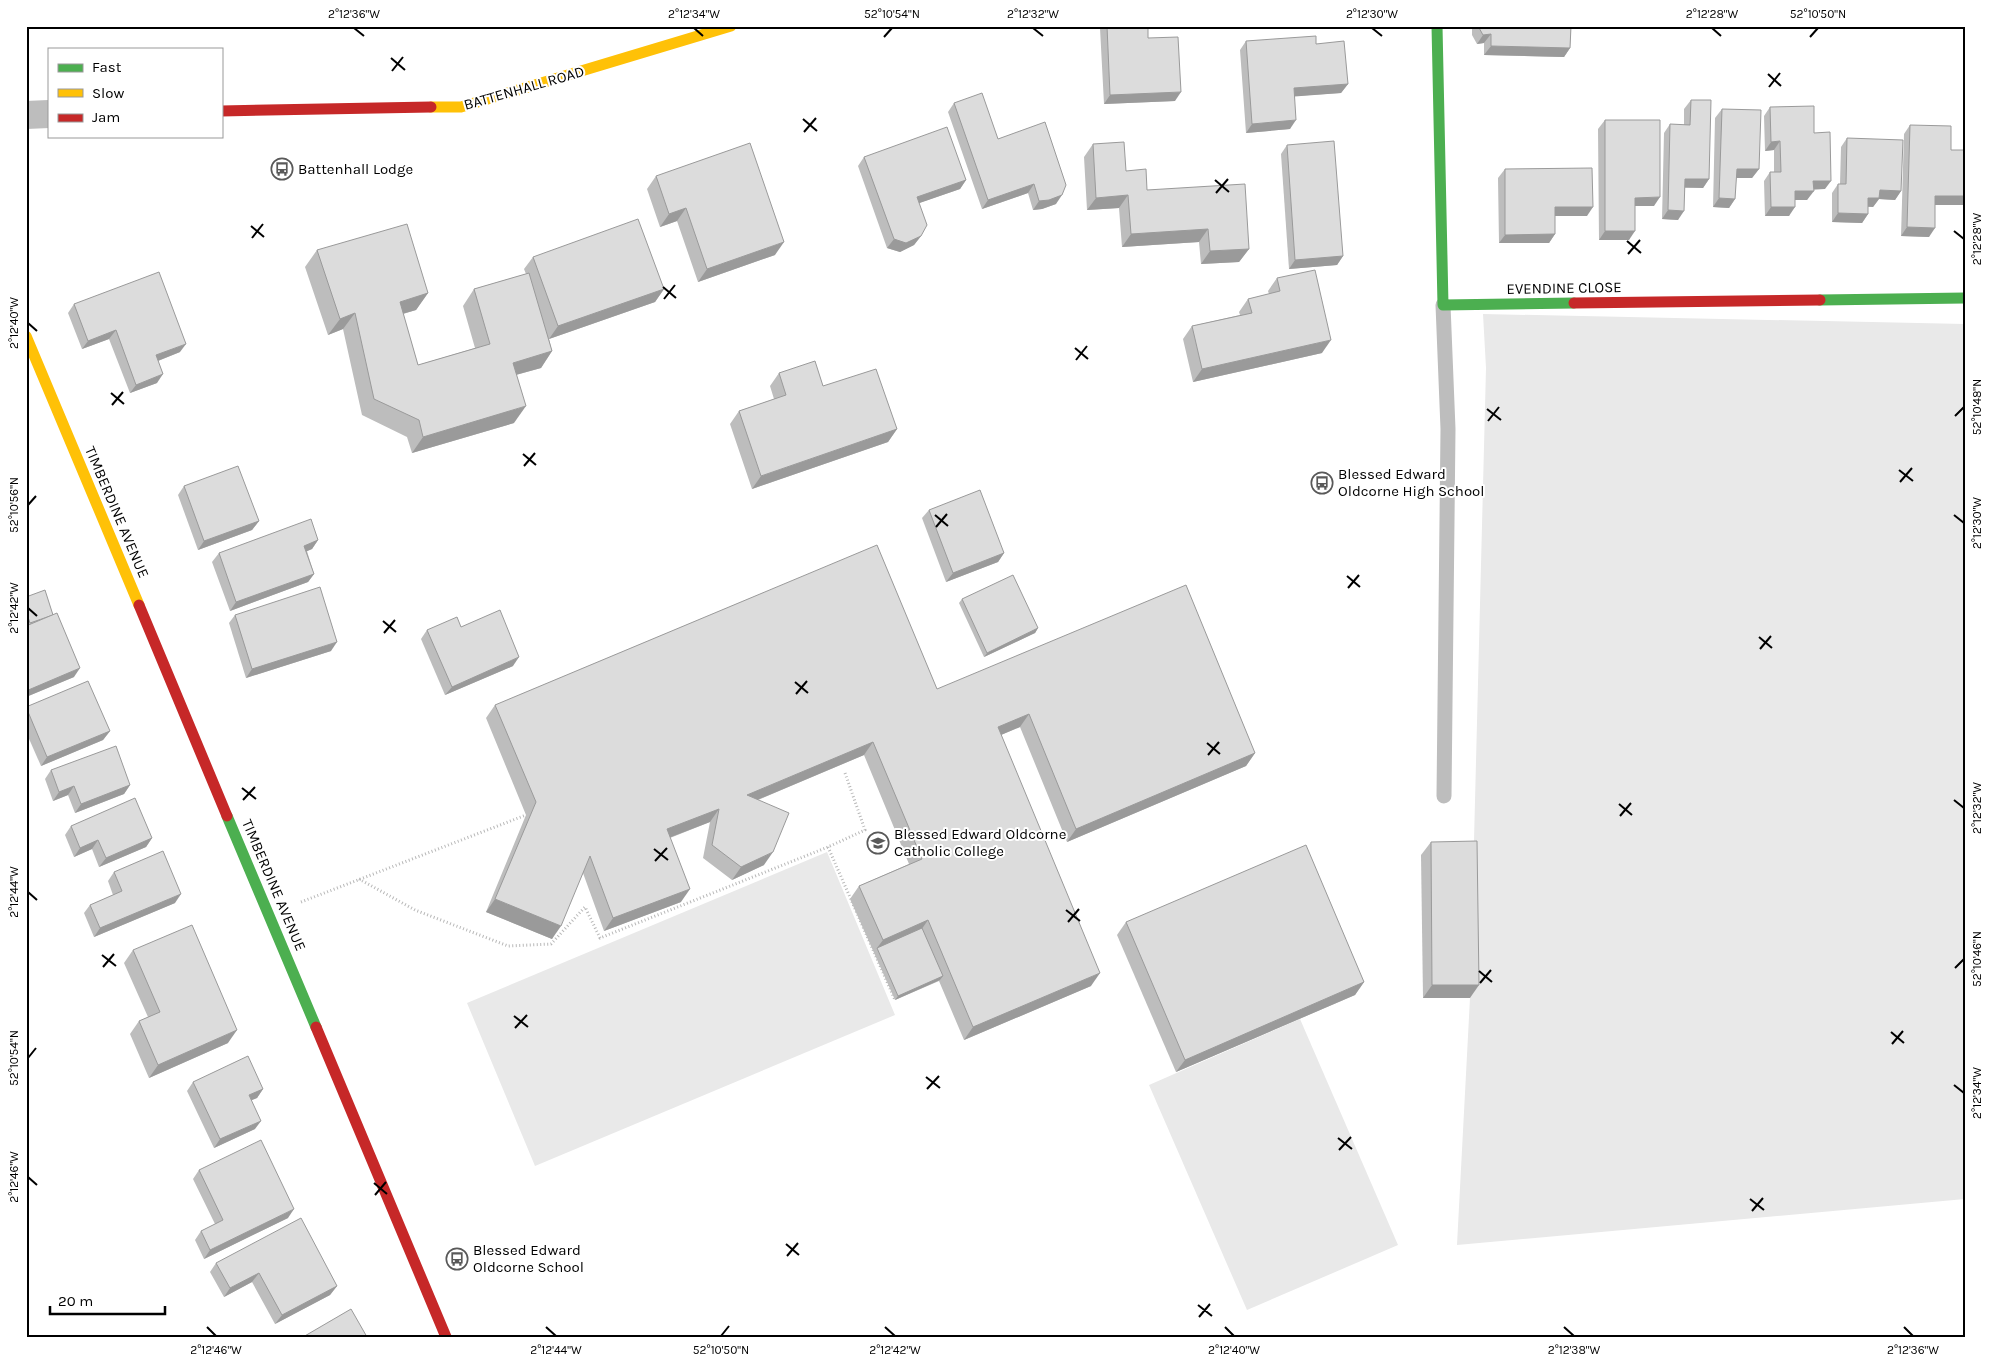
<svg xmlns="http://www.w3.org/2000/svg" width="1991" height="1363" font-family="Karla,sans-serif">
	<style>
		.green { fill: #e9e9e9 }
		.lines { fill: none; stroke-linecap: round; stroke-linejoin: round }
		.path { stroke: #b8b8b8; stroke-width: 3; stroke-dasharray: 1 2.5; stroke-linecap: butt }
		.lane { stroke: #bdbdbd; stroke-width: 15 }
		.street { stroke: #bdbdbd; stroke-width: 28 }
		.fast { stroke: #4caf50; stroke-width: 11 }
		.slow { stroke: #ffc107; stroke-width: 11 }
		.jam { stroke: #c62828; stroke-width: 11 }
		.wall { fill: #bdbdbd }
		.shaded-wall { fill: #9a9a9a }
		.building { fill: #dcdcdc; stroke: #9a9a9a }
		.ticks { fill: none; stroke: #000; stroke-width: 2 }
		.labels { text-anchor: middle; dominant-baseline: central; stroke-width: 4; stroke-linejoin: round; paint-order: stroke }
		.street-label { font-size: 15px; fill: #000; stroke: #fff }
		.poi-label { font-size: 15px; fill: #000; stroke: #fff; text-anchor: start }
		.neatline { fill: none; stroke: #000; stroke-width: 2 }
		.ticks-label { font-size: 12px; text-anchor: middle; fill: #000 }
	</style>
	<rect width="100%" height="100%" fill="#fff"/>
	<g class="green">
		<polygon points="1483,314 1965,324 1965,1199 1457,1245 1470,998 1486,368"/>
		<polygon points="827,852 895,1015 535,1166 467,1003"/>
		<polygon points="1300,1019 1398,1245 1247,1310 1149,1085"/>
	</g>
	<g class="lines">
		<g class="path">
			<polyline points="828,847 895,1000"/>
			<polyline points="359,879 415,910 508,946 551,944 585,907 600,938 828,847 865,830 845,773"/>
			<polyline points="301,902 526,815"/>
		</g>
		<polyline class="lane" points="1443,305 1448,429 1444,796"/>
		<polyline class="street" points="26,115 49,114"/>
		<g class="fast">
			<polyline points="1437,26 1443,305 1574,303"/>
			<polyline points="1820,300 1965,298"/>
			<polyline points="227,816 316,1027"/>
		</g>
		<g class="slow">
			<polyline points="431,107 461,107 731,26"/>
			<polyline points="26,336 139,605"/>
		</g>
		<g class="jam">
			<polyline points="221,111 431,107"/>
			<polyline points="1574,303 1820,300"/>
			<polyline points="139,605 227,816"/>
			<polyline points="316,1027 446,1337"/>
		</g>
	</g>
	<g class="wall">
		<polygon points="1102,26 1148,26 1148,38 1175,101 1104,104 1100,28"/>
		<polygon points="1472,26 1571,26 1570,48 1564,57 1484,55 1484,43 1477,44 1472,35"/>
		<polygon points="1246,41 1316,44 1348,84 1341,93 1295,96 1290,129 1246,133 1240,50"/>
		<polygon points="1691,100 1709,179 1703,188 1685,188 1678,220 1662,219 1664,133 1670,124 1684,125 1684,109"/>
		<polygon points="954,103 998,139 1056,204 1042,209 1033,210 1028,193 982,209 948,112"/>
		<polygon points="1770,107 1814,133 1825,189 1814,189 1807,200 1795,200 1789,216 1765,216 1764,181 1770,172 1774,172 1774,150 1765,151 1764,116"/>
		<polygon points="1722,109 1759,169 1752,178 1736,178 1735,199 1729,208 1713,207 1715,118"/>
		<polygon points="1605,120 1654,206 1635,206 1629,240 1599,240 1598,129"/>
		<polygon points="1910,125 1935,205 1929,237 1901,236 1904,134"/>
		<polygon points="1847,138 1901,191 1895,200 1879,199 1873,207 1868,207 1868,214 1862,223 1832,222 1832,193 1838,184 1840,184 1841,147"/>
		<polygon points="1093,144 1147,190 1249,249 1239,262 1201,264 1199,242 1122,247 1119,208 1087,210 1084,157"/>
		<polygon points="1287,145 1343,256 1337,265 1289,269 1281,154"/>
		<polygon points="864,157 966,180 960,189 919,203 921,236 914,245 900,252 887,248 858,166"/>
		<polygon points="1505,169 1587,216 1555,216 1555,234 1549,243 1499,243 1498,178"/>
		<polygon points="656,176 775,255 698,282 677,221 660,227 647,189"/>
		<polygon points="317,250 428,293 416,310 403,314 418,365 475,348 463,306 474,289 526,274 524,269 533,257 664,289 655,302 549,339 552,351 541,368 516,375 514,423 412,453 407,437 362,415 343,329 328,335 305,267"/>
		<polygon points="1277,278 1322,353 1193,382 1183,339 1192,326 1240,315 1239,312 1248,299 1269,294 1268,291"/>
		<polygon points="74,304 180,352 158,361 157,383 130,393 109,339 82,349 68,313"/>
		<polygon points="779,373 823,386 897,429 888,442 752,489 730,424 739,411 774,399 770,386"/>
		<polygon points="184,486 259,521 252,530 198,550 178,495"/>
		<polygon points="929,510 1004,553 998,562 946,582 922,518"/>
		<polygon points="318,540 312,549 307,551 314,574 308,582 230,611 212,562 219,553"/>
		<polygon points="26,597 74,677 26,697"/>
		<polygon points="962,599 1038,628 1035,633 984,657 959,603"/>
		<polygon points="235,615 331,651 246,678 229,623"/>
		<polygon points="427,630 513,666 445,695 421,639"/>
		<polygon points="937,689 1255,753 1246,766 1067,842 1020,727 1001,735 1091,986 964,1040 939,981 895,1000 850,899 859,886 909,864 864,755 758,800 764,865 732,880 703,858 710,822 670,838 681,902 604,931 583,873 552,939 486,912 526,815 486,718 495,705"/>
		<polygon points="26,707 110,731 103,740 41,766 26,732"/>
		<polygon points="51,770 130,785 124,794 75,813 68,795 53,801 45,779"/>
		<polygon points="71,826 152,838 146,847 99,867 92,849 74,857 65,835"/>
		<polygon points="1431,842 1470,998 1423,998 1421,855"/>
		<polygon points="114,872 175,903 94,937 84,913 90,905 113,895 108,881"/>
		<polygon points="1126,922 1364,982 1355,995 1176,1072 1117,935"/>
		<polygon points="133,950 228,1043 149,1078 130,1034 139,1021 148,1017 124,963"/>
		<polygon points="193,1082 263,1089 257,1098 251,1100 255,1129 214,1148 187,1091"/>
		<polygon points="199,1170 288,1218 204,1259 195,1240 201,1231 215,1224 193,1179"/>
		<polygon points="216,1263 337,1286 330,1295 275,1324 252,1282 224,1297 210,1272"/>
	</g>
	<g class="shaded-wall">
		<polygon points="1491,34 1484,43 1477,44 1483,35"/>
		<polygon points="1491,46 1570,48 1564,57 1484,55"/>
		<polygon points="1348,84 1341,93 1288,97 1294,88"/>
		<polygon points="1181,92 1175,101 1104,104 1110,95"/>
		<polygon points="1296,120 1290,129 1246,133 1252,124"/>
		<polygon points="1780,141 1774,150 1765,151 1771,142"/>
		<polygon points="1737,169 1759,169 1752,178 1730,178"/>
		<polygon points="1685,179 1709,179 1703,188 1679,187"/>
		<polygon points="966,180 960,189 911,206 917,197"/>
		<polygon points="1813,181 1831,181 1825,189 1807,190"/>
		<polygon points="1034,184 1028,193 982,209 988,200"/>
		<polygon points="1880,190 1901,191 1895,200 1879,199 1873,207 1862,206 1868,198"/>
		<polygon points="1795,191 1814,191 1807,200 1789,200"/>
		<polygon points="1062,195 1056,204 1042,209 1033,210 1039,201"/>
		<polygon points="1128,195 1119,208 1087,210 1096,198"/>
		<polygon points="1935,196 1965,196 1965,205 1929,205"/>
		<polygon points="1660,197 1654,206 1629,206 1635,198"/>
		<polygon points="1719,198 1735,199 1729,208 1713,207"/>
		<polygon points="1555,207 1593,207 1587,216 1549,216"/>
		<polygon points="1771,207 1795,207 1789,216 1765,216"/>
		<polygon points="686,208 677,221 660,227 669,214"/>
		<polygon points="1668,210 1684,211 1678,220 1662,219"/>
		<polygon points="1838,213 1868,214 1862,223 1832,222"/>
		<polygon points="1907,227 1935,228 1929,237 1901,236"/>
		<polygon points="1208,229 1199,242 1122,247 1131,234"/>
		<polygon points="1605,231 1635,231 1629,240 1599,240"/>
		<polygon points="1555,234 1549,243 1499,243 1505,235"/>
		<polygon points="921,236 914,245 900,252 887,248 894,239"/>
		<polygon points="784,242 775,255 698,282 707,269"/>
		<polygon points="1249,249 1239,262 1201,264 1210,251"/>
		<polygon points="1343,256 1337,265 1289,269 1295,260"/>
		<polygon points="664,289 655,302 549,339 558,326"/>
		<polygon points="428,293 416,310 388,318 400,302"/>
		<polygon points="355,313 343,329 328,335 340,319"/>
		<polygon points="116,330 109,339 82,349 88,341"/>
		<polygon points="1331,340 1322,353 1193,382 1202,369"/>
		<polygon points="186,344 180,352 150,364 156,355"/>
		<polygon points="552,351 541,368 501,379 513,363"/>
		<polygon points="163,374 157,383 130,393 136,385"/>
		<polygon points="526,406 514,423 412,453 423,437"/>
		<polygon points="897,429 888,442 752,489 761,476"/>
		<polygon points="259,521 252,530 198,550 204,541"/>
		<polygon points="318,540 312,549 298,555 304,546"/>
		<polygon points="1004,553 998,562 946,582 953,573"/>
		<polygon points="314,574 308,582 230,611 236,602"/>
		<polygon points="1038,628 1035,633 984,657 987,653"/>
		<polygon points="337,642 331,651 246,678 252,669"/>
		<polygon points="519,657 513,666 445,695 452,687"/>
		<polygon points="80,668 74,677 26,697 26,691"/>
		<polygon points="1029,714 1020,727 989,740 998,727"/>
		<polygon points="110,731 103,740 41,766 47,757"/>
		<polygon points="873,742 864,755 738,808 747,795"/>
		<polygon points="1255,753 1246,766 1067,842 1076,829"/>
		<polygon points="130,785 124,794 75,813 81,804"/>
		<polygon points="74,786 68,795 53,801 59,792"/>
		<polygon points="719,809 710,822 658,842 667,829"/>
		<polygon points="152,838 146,847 99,867 106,858"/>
		<polygon points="98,840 92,849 74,857 80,848"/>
		<polygon points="773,852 764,865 732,880 741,867"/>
		<polygon points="690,889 681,902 604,931 613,918"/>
		<polygon points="181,894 175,903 94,937 100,928"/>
		<polygon points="495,899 561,926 552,939 486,912"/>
		<polygon points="928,920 919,933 877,948 883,940"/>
		<polygon points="1100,973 1091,986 964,1040 973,1027"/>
		<polygon points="943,976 940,980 895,1000 898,996"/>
		<polygon points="1364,982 1355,995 1176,1072 1185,1060"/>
		<polygon points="1432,985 1479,985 1470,998 1423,998"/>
		<polygon points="237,1030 228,1043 149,1078 158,1065"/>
		<polygon points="263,1089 257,1098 242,1104 249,1095"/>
		<polygon points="261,1121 255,1129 214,1148 220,1139"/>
		<polygon points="294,1209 288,1218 204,1259 210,1250"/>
		<polygon points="259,1273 252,1282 224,1297 230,1288"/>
		<polygon points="337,1286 330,1295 275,1324 282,1315"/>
	</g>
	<g class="building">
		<polygon points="1107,26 1148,26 1148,38 1178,37 1181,92 1110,95"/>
		<polygon points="1478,26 1571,26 1570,48 1491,46 1491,34 1483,35"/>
		<polygon points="1316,36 1316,44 1344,41 1348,84 1294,88 1296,120 1252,124 1246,41"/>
		<polygon points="982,93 998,139 1045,122 1066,185 1062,195 1049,200 1039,201 1034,184 988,200 954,103"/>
		<polygon points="1691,100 1711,100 1709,179 1685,179 1684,211 1668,210 1670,124 1690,125"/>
		<polygon points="1814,106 1814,133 1830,132 1831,181 1813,181 1814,191 1795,191 1795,207 1771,207 1770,172 1781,172 1780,141 1771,142 1770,107"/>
		<polygon points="1722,109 1761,110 1759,169 1737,169 1735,199 1719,198"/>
		<polygon points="1605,120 1660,120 1660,197 1635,198 1635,231 1605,231"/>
		<polygon points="1910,125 1951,126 1951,150 1965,150 1965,196 1935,196 1935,228 1907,227"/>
		<polygon points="947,127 966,180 917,197 927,225 921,236 906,243 894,239 864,157"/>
		<polygon points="1847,138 1903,140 1901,191 1880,190 1879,198 1868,198 1868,214 1838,213 1838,184 1846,184"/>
		<polygon points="1334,141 1343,256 1295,260 1287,145"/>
		<polygon points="1124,142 1126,171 1146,169 1147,190 1245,184 1249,249 1210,251 1208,229 1131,234 1128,195 1096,198 1093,144"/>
		<polygon points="750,143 784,242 707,269 686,208 669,214 656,176"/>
		<polygon points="1592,168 1593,207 1555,207 1555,234 1505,235 1505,169"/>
		<polygon points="638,219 664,289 558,326 533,257"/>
		<polygon points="407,224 428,293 400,302 418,365 490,344 474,289 529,273 552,351 513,363 526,406 423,437 419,420 374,399 355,313 340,319 317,250"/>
		<polygon points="1315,270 1331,340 1202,369 1192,326 1252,313 1248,299 1280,291 1277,278"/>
		<polygon points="159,272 186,344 156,355 163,374 136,385 116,330 88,341 74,304"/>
		<polygon points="815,361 823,386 876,369 897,429 761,476 739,411 786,395 779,373"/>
		<polygon points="238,466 259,521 204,541 184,486"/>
		<polygon points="980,490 1004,553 953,573 929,510"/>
		<polygon points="311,519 318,540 304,546 314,574 236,602 219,553"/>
		<polygon points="877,545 937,689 1186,585 1255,753 1076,829 1029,714 998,727 1100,973 973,1027 928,920 883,940 859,886 922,859 873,742 747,795 789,813 773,852 741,867 712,845 719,809 667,829 690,889 613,918 590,856 561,926 495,899 536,802 495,705"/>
		<polygon points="1013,575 1038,628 987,653 962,599"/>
		<polygon points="320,587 337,642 252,669 235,615"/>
		<polygon points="45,590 53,615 30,623 26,611 26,597"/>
		<polygon points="500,610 519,657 452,687 427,630 457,617 461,627"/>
		<polygon points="57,613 80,668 26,691 26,626"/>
		<polygon points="88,681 110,731 47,757 26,707"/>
		<polygon points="116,746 130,785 81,804 74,786 59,792 51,770"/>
		<polygon points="135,798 152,838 106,858 98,840 80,848 71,826"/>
		<polygon points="1477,841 1479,985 1432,985 1431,842"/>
		<polygon points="1306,845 1364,982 1185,1060 1126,922"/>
		<polygon points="163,851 181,894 100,928 90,905 122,891 114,872"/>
		<polygon points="192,925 237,1030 158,1065 139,1021 160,1012 133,950"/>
		<polygon points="922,928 943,976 898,996 877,948"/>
		<polygon points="248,1056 263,1089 249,1095 261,1121 220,1139 193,1082"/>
		<polygon points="261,1140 294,1209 210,1250 201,1231 223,1220 199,1170"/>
		<polygon points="301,1218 337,1286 282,1315 259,1273 230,1288 216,1263"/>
		<polygon points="351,1309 367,1337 303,1337"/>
	</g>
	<path class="ticks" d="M354,28l10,8M694,28l9,8M1033,28l10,8M1372,28l10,8M1712,28l9,8M884,37l8,-9M1810,37l8,-9M391,58l14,12M392,71l11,-14M1768,74l13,12M1769,87l11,-14M803,119l14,12M804,132l12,-14M1215,180l14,12M1216,193l12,-14M251,226l13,11M1954,231l10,8M252,238l11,-14M1627,241l14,12M1628,254l12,-14M663,287l13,11M664,299l11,-14M28,323l9,8M1075,348l13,11M1076,360l11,-14M111,393l13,11M112,405l11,-13M1487,409l14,11M1955,416l9,-9M1488,421l11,-14M523,454l13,11M524,466l11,-13M1899,470l14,11M1900,482l12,-14M28,505l8,-9M935,515l13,11M1954,515l10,8M936,527l11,-13M1347,576l13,11M1348,588l11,-13M28,608l9,8M383,621l13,11M384,633l11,-13M1759,637l13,11M1760,649l11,-13M795,682l13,11M796,694l11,-13M1207,743l13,11M1208,755l11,-13M242,788l14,11M243,800l12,-13M1954,800l10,8M1619,804l13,11M1620,816l11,-13M654,849l14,11M655,861l12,-13M28,892l9,8M1066,910l14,11M1068,922l11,-13M102,955l14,11M103,967l11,-13M1955,968l9,-9M1479,971l13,11M1480,983l11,-13M514,1016l14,11M515,1028l12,-13M1891,1032l13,11M1892,1044l11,-13M28,1058l8,-10M926,1077l14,11M1954,1085l10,8M927,1089l12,-13M1338,1138l14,11M1339,1150l12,-13M28,1177l9,8M374,1183l13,11M375,1195l11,-13M1750,1199l14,11M1752,1211l11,-13M786,1244l13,11M787,1256l11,-13M1198,1305l14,11M1199,1317l11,-13M207,1327l9,9M546,1327l10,9M885,1327l10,9M1225,1327l9,9M1564,1327l10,9M1904,1327l9,9M721,1336l8,-10"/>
	<defs>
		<g id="bus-ring" transform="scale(1.125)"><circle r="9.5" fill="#fff" stroke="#595959" stroke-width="1.5"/><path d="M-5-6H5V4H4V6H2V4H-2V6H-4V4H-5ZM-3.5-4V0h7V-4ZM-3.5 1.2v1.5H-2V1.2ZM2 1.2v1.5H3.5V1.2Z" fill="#595959"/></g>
		<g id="school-ring" transform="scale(1.125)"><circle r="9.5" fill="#fff" stroke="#595959" stroke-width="1.5"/><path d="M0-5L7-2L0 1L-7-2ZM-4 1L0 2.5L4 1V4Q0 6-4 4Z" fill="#595959"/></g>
	</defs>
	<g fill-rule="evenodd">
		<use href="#bus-ring" x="282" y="169"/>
		<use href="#bus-ring" x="1322" y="483"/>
		<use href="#school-ring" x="878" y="843"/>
		<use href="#bus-ring" x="457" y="1259"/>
	</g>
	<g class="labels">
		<g class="street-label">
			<text transform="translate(524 88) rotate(-16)">BATTENHALL ROAD</text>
			<text transform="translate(1564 288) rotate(-1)">EVENDINE CLOSE</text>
			<text transform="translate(117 512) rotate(67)">TIMBERDINE AVENUE</text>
			<text transform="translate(274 885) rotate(67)">TIMBERDINE AVENUE</text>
		</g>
		<g class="poi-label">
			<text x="298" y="169">Battenhall Lodge</text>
			<text x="1338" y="474">Blessed Edward<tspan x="1338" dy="17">Oldcorne High School</tspan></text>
			<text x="894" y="834">Blessed Edward Oldcorne<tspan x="894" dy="17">Catholic College</tspan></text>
			<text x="473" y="1250">Blessed Edward<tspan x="473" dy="17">Oldcorne School</tspan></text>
		</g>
	</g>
	<rect width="1991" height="1363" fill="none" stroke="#ffffff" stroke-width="55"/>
	<rect x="48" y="48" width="175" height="90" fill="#ffffff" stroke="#999999"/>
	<rect x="58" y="64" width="25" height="8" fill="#4caf50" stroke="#999999"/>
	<text x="92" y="72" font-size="15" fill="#000000">Fast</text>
	<rect x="58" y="89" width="25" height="8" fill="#ffc107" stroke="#999999"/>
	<text x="92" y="98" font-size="15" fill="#000000">Slow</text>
	<rect x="58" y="114" width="25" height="8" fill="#c62828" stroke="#999999"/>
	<text x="92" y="122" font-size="15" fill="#000000">Jam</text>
	<path d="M50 1306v8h115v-8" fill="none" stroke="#000000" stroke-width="2.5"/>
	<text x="58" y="1306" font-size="15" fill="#000000" stroke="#ffffff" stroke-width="4" paint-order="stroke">20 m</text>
	<rect x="28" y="28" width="1936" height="1308" class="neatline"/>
	<g class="ticks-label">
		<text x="354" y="18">2°12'36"W</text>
		<text x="694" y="18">2°12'34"W</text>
		<text x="892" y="18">52°10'54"N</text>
		<text x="1033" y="18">2°12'32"W</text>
		<text x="1372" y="18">2°12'30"W</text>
		<text x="1712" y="18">2°12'28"W</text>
		<text x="1818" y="18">52°10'50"N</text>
		<text transform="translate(1977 239) rotate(-90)" y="4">2°12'28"W</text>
		<text transform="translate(14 323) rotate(-90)" y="4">2°12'40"W</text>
		<text transform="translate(1977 407) rotate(-90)" y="4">52°10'48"N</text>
		<text transform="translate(14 505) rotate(-90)" y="4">52°10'56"N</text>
		<text transform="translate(1977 523) rotate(-90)" y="4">2°12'30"W</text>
		<text transform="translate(14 608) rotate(-90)" y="4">2°12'42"W</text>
		<text transform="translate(1977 808) rotate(-90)" y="4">2°12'32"W</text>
		<text transform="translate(14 892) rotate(-90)" y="4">2°12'44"W</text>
		<text transform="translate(1977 959) rotate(-90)" y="4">52°10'46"N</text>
		<text transform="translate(14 1058) rotate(-90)" y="4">52°10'54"N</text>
		<text transform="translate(1977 1093) rotate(-90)" y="4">2°12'34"W</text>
		<text transform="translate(14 1177) rotate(-90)" y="4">2°12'46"W</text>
		<text x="216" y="1354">2°12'46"W</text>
		<text x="556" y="1354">2°12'44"W</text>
		<text x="721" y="1354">52°10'50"N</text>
		<text x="895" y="1354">2°12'42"W</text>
		<text x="1234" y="1354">2°12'40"W</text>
		<text x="1574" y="1354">2°12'38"W</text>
		<text x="1913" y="1354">2°12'36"W</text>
	</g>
</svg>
